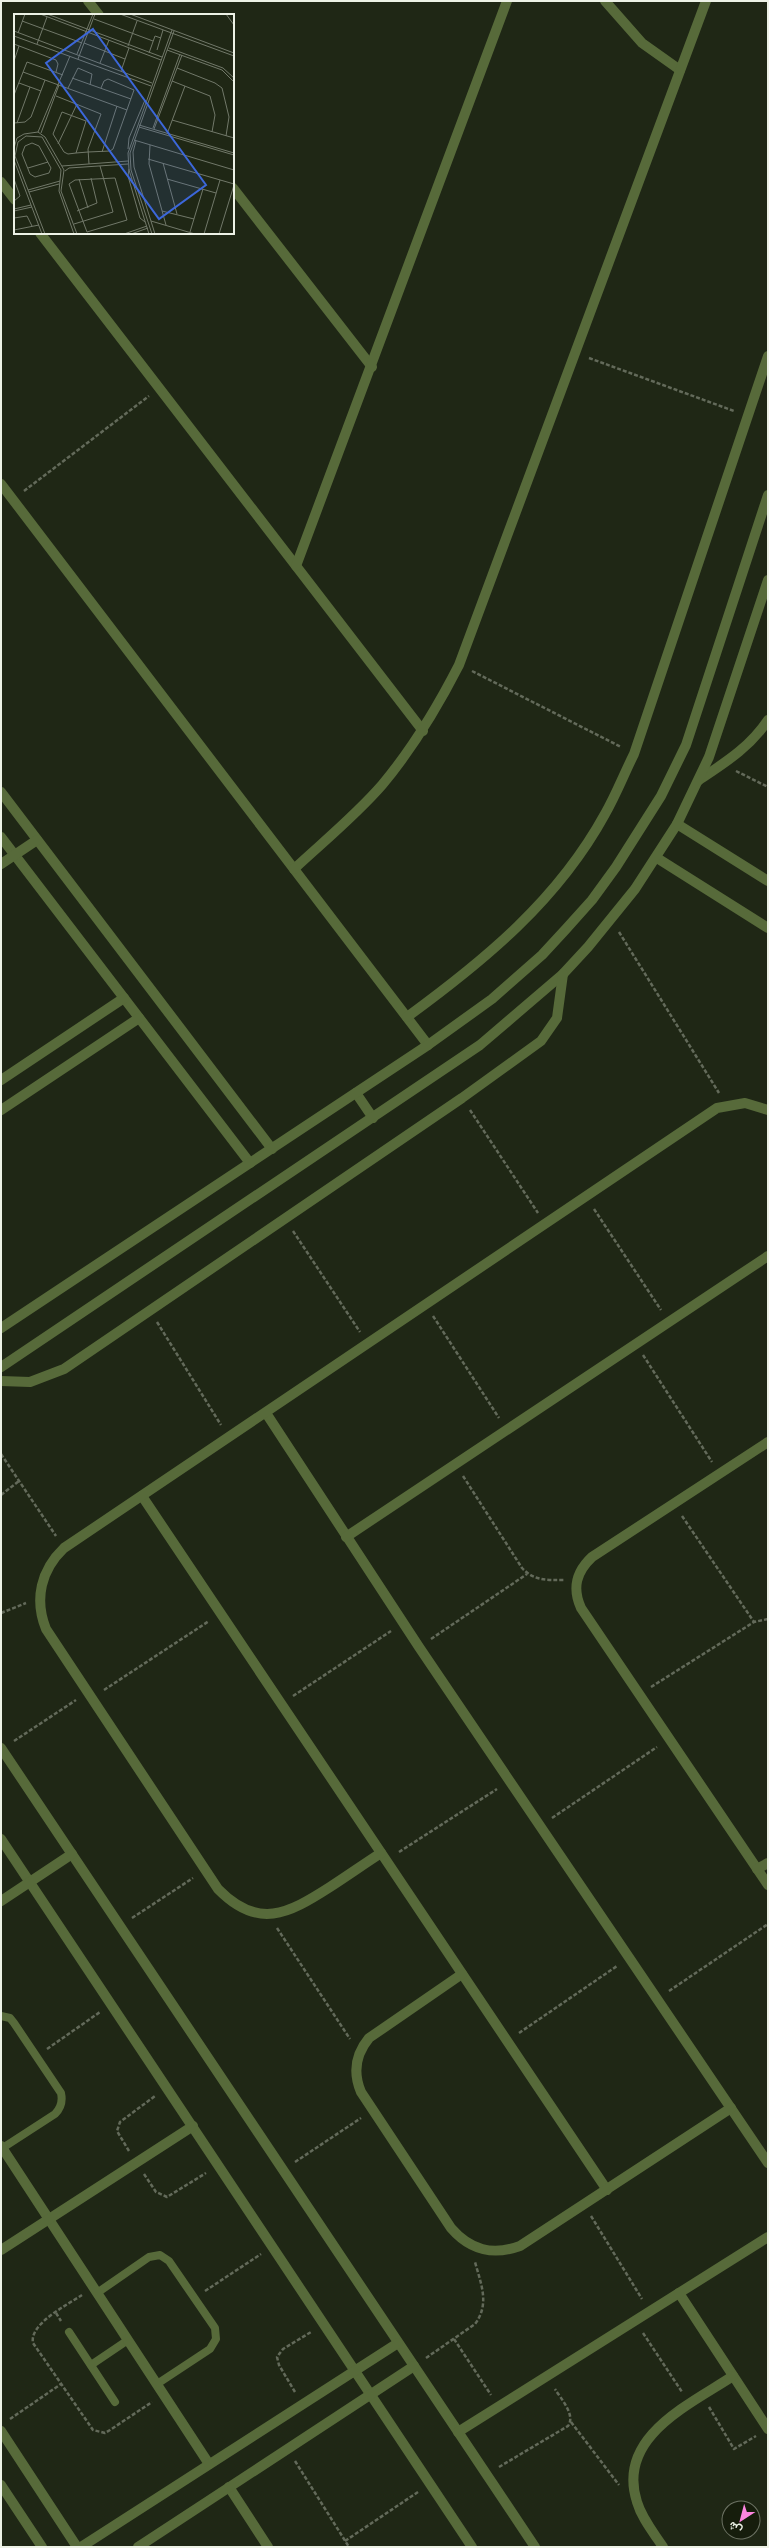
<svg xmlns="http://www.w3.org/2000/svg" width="769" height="2548" font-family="'Varela Round',Vazirmatn,sans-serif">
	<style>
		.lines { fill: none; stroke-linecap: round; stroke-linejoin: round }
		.path { stroke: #636a5a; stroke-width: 2.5; stroke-dasharray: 4 2; stroke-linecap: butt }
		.service { stroke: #576a3a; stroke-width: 8 }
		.minor { stroke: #576a3a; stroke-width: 10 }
		.inset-road { fill: none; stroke: #717869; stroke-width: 1 }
		.view { fill: #3c67da; fill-opacity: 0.15; stroke: #3c67da; stroke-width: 2 }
		.inset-edge { fill: none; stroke: #edf2e6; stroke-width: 2 }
	</style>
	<rect width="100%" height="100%" fill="#1f2715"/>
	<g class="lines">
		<g class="path">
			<polyline points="589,358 734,411"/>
			<polyline points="24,491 149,396"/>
			<polyline points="472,671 621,747"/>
			<polyline points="736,771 768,787"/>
			<polyline points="619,932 719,1093"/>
			<polyline points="470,1110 538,1213"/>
			<polyline points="594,1209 661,1310"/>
			<polyline points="293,1231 360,1332"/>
			<polyline points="433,1316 499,1418"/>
			<polyline points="157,1322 221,1425"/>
			<polyline points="643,1355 712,1462"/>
			<polyline points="1,1454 56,1536"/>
			<path d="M463,1476l59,92c12,13 25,12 42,12"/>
			<polyline points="1,1495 19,1481"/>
			<polyline points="682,1516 754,1622"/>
			<polyline points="1,1613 26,1603"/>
			<polyline points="431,1639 527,1574"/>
			<polyline points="651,1687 754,1622 768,1619"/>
			<polyline points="104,1690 209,1621"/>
			<polyline points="293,1696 391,1631"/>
			<polyline points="14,1741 76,1700"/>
			<polyline points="552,1818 657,1747"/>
			<polyline points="399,1852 497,1789"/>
			<polyline points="132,1918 193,1878"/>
			<polyline points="277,1928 350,2039"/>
			<polyline points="669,1991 768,1924"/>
			<polyline points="519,2033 617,1966"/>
			<polyline points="47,2049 100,2012"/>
			<polyline points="129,2151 117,2131 120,2122 155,2096"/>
			<polyline points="295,2162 361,2118"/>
			<polyline points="144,2174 156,2192 167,2197 206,2173"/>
			<polyline points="591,2216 642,2299"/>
			<polyline points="205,2291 261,2254"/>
			<path d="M82,2295c-15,10 -53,29 -49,48l60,87 12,3 5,-3 42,-28"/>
			<polyline points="56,2313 61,2321"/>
			<polyline points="643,2333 682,2392"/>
			<polyline points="454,2339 491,2395"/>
			<path d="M426,2358l49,-34c15,-20 6,-40 0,-62"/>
			<polyline points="295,2392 279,2365 277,2357 283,2349 311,2332"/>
			<polyline points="709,2407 734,2449 756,2436"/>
			<polyline points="10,2419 61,2384"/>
			<polyline points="571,2422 619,2485"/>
			<polyline points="295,2461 349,2547"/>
			<path d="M499,2467l69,-41c8,-11 -7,-27 -13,-37"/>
			<polyline points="345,2541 418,2492"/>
		</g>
		<g class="service">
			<path d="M1,2016l9,2 4,5 47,70c2,9 0,15 -6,21l-54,35"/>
			<polyline points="97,2293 149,2257 160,2255 169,2261 215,2328 216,2339 210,2349 157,2384"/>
			<polyline points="69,2332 115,2402"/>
			<polyline points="91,2365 128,2340"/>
		</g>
		<g class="minor">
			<polyline points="88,1 99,15"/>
			<polyline points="605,1 642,43 680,70"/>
			<polyline points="1,182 15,200"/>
			<polyline points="233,188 372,367"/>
			<polyline points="40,233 423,731"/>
			<polyline points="1,484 428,1045"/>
			<polyline points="296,566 507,1"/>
			<path d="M699,780c27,-18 51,-33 69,-60"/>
			<polyline points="1,792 272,1149"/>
			<polyline points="677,824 768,881"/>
			<polyline points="1,837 250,1163"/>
			<polyline points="657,858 768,928"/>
			<polyline points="1,864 37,840"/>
			<path d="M294,869c29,-27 62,-54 88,-84 31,-37 55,-77 77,-120l247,-664"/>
			<path d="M407,1017c78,-57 151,-117 198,-203 11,-19 19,-40 29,-60l134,-398"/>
			<polyline points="1,1080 124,998"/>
			<polyline points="356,1093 373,1118"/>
			<polyline points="1,1110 139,1018"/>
			<polyline points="1,1328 428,1045 492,999 542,955 566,929 592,900 616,867 661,796 686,745 768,495"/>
			<polyline points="1,1367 480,1045 563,974 588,947 635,889 677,824 709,757 768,580"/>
			<polyline points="1,1381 30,1382 64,1369 462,1098 541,1041 557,1018 563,974"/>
			<polyline points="266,1413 419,1647 768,2163"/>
			<path d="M768,1442l-176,115c-16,15 -20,31 -11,51l187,277"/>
			<polyline points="142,1496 607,2190"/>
			<polyline points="346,1537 768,1256"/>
			<polyline points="1,1748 535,2547"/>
			<polyline points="1,1839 472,2547"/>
			<path d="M381,1853c-17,11 -34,23 -51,34 -42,27 -72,43 -112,2l-172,-260c-12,-30 -5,-59 18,-81l653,-440 28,-5 23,7"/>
			<polyline points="757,1869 768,1863"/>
			<polyline points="1,1901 72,1854"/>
			<path d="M462,1974l-93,64c-14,17 -16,35 -8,54l90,136c19,22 41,28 69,18l211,-138"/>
			<polyline points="1,2146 209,2464"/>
			<polyline points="1,2250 193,2126"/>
			<polyline points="679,2293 768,2429"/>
			<polyline points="1,2431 77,2547"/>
			<polyline points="458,2432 768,2237"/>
			<polyline points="1,2485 42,2547"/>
			<polyline points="229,2487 268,2547"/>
			<polyline points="81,2547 398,2343"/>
			<polyline points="138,2547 414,2366"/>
			<path d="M663,2547c-9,-14 -21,-28 -26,-45 -21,-65 52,-97 96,-126"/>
		</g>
	</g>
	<g transform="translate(14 14)">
		<rect width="220" height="220" fill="#1f2715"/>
		<path class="inset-road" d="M26,0l121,46M33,0l115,43M106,0l114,42M116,0l104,39M212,0l8,11M80,5l59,22M8,7l60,22M0,17l138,52M4,19l7,-19M0,22l137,50M70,29l41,16M0,30l42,16 2,4 -2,8M23,30l10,-27M114,32l9,-25M155,34l54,20 11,10M143,36l6,-20M153,36l55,20 12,12M135,39l6,-17 6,2M63,40l16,-40M64,45l17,-45M0,47l5,-15M86,49l9,-23M163,54l38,15 7,5 7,29 -3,19M107,57l8,-23M9,58l104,38M58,64l59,21M158,67l38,15 5,19 -3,17M5,69l22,8M54,74l10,-20 14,6 -2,11M0,81l13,-33 36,13M42,82l45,18 -13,35 1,15M158,106l62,18M0,109l11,-1 6,-5 14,-37M3,109l13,-36M125,111l95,28M125,113l95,28M139,114l27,-74M140,115l28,-74M24,118l32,-76M27,119l18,-48M153,120l18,-48M120,126l100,30M122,127l-3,11 1,15 21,67M18,129l7,3 12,22 -2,5 -14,4 -5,-3 -8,-20 3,-8zM44,130l19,-40M136,131l-1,19 17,61M0,134l3,-10 7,-4 14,-2 7,5 19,33 -3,21 16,43M114,135l1,-11 16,-38M88,138l15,-46M62,139l10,-32 -24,-9 -9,22 11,18 4,2 8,-1 12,-1 22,-1 3,-2 21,-59 -26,-11 -4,2 -3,7M134,145l86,25M0,146l28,74M149,149l14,51M48,152l66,-5M14,154l20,-6M115,155l-1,7 12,42 5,4M51,157l4,-3 59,-4M101,164l12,42 -40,12 -18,-48 6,-4zM0,165l6,17 -6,5M65,165l9,29M153,165l49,14M14,176l32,-9M15,178l30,-8M0,195l17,-4M0,197l18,-4M63,197l20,-8 -6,-25M148,197l32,8M0,204l13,-2 5,10M137,207l44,13M60,210l39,-12 -13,-46M0,216l25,-5M176,218l13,-43M31,220l-30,-78 3,-14 8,-6 16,1 19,33 -2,21 15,43M110,220l23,-8M117,220l17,-6M135,220l-20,-64 -1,-17 44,-123M138,220l-21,-64 -1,-17 44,-122M190,220l16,-54M205,220l15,-49"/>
		<path class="view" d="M79,15l113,156 -47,34 -113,-156z"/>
		<rect width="220" height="220" class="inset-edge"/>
	</g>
	<rect width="769" height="2548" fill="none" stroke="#edf2e6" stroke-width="4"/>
	<g transform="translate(741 2520) rotate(216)"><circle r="19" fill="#161d0c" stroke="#6c7263"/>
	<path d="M0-3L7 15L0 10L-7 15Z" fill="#fe86e1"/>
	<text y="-6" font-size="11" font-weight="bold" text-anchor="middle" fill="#edf2e6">ش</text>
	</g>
</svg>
